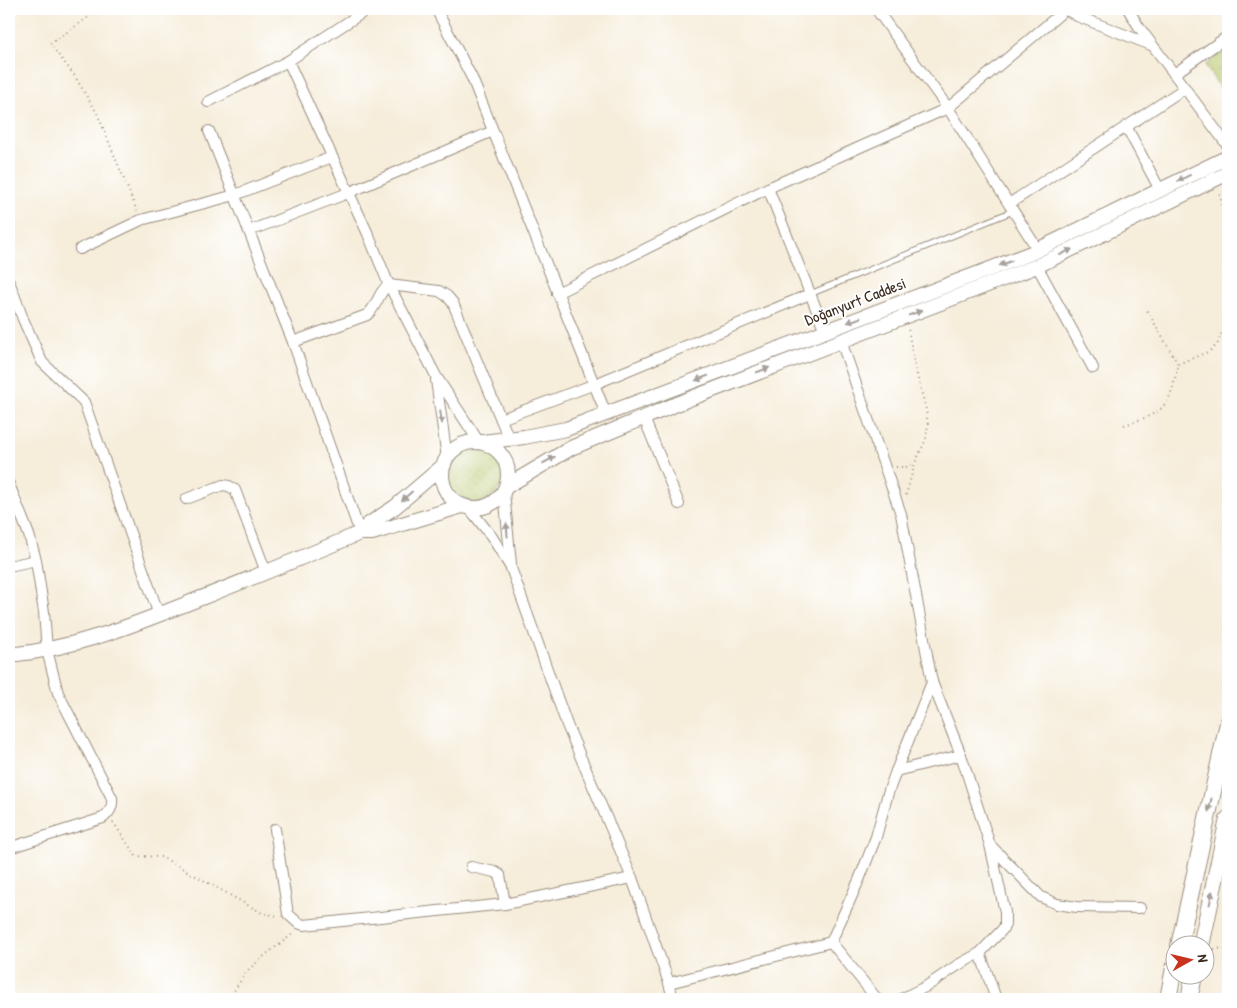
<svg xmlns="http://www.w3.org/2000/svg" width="1237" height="1008" font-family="'Patrick Hand',sans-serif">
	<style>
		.grass { fill: url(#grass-dots); stroke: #787641 }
		.park { fill: url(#park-tufts); stroke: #787641 }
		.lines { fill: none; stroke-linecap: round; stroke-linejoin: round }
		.lane-casing { stroke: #988c7c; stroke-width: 7 }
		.street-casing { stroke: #988c7c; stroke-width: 12 }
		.secondary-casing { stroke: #988c7c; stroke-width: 16 }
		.primary-casing { stroke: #988c7c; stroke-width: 18 }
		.path { stroke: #988c7c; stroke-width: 2; stroke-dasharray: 1 4; stroke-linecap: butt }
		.lane { stroke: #fff; stroke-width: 5 }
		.street { stroke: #fff; stroke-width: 10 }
		.secondary { stroke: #fff; stroke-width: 14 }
		.primary { stroke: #fff; stroke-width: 16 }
		.oneway { fill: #a79f9a }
		.labels { text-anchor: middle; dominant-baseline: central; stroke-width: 4; stroke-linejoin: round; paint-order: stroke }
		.street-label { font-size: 16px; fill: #3b2a1e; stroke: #fff }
	</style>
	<defs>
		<pattern id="grass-dots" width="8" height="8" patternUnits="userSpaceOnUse" patternTransform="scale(1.25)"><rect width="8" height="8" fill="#b4c264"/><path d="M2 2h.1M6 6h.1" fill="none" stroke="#949e52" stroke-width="1.8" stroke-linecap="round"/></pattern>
		<pattern id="park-tufts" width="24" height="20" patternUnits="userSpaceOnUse" patternTransform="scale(1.25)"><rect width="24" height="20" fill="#b4c264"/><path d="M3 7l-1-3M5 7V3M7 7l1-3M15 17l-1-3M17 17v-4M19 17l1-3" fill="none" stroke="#949e52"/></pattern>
	</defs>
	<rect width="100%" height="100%" fill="#fff"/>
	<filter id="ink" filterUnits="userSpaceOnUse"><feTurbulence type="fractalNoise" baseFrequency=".02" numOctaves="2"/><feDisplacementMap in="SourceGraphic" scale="10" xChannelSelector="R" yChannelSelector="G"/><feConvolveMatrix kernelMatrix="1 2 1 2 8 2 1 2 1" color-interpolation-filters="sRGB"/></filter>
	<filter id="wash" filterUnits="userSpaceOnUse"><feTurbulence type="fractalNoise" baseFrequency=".0096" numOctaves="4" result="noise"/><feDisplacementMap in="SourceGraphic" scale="20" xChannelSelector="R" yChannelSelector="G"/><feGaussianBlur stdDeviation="1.12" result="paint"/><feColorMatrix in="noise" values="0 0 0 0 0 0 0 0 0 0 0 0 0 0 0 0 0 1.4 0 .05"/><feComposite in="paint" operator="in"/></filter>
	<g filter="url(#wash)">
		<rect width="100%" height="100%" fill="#f6edda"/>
		<circle class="grass" cx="475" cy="475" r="28"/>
		<polygon class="park" points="1228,48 1228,101 1205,65"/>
	</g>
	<g filter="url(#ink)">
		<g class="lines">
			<g class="lane-casing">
				<polyline id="lane" points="810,294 1013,211"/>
			</g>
			<g class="street-casing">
				<g id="street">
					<polyline points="436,9 472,78 606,414"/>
					<polyline points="876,9 948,108 1038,250"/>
					<polyline points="1065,9 1077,16 1151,45"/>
					<polyline points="1128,9 1139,27 1228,146"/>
					<polyline points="288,61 368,234 389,285 436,376 479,442"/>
					<polyline points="1174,74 1228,36"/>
					<polyline points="208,102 288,61 368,9"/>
					<polyline points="1126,126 1160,190"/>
					<polyline points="209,131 293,342 360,533"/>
					<polyline points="768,188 825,331"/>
					<polyline points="1009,204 1185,88"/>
					<polyline points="249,231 348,193 493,131"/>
					<polyline points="80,249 141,220 235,195 332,157"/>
					<polyline points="1037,266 1093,368"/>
					<polyline points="9,281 23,319 42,362 84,402 159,615"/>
					<polyline points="557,293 768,188 948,108 1066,9"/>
					<polyline points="841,341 901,514 932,682 961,755 990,845 1005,912 1005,925 1002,930 980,953 958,965 927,986 901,999"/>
					<path d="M293,342l74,-27c11,-9 11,-24 22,-30l50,6 8,5 6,7 56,136"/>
					<polyline points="436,380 447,458"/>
					<polyline points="644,418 679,504"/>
					<polyline points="501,419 595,384 810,294"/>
					<path d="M9,484l20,51 7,25 8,52 3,38 11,43 54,105c1,9 -2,14 -9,20l-94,30"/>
					<polyline points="504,492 511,564"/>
					<polyline points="186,499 223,485 229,486 235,490 266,572"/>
					<polyline points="469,508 492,537 511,568 567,725 632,878 669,983 673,999"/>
					<polyline points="9,566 36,560"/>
					<polyline points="896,771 961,755"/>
					<polyline points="275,829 288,914 298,923 304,925 505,904 632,878"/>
					<polyline points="991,846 1041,897 1057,904 1077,907 1140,908"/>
					<polyline points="471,867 495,872 500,875 505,904"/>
					<polyline points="831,942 859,880 876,837 888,793 896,771 932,682"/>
					<polyline points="831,942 877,999"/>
					<polyline points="980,953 996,999"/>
					<polyline points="669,983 831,942"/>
				</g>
			</g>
			<g class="secondary-casing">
				<g id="secondary">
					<circle cx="475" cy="475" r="33"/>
					<polyline points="482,442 524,437 566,429 990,269 1031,253 1228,157"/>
					<polyline points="507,486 571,448 684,401 1037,266 1228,173"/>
					<polyline points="360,533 369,524 395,507 444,465"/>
					<path d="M9,655c64,-6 122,-29 182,-53 56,-22 113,-45 169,-69h12l90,-27"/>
				</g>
			</g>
			<g class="primary-casing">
				<g id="primary">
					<polyline points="1179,946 1228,723"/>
					<polyline points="1201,946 1228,819"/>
					<polyline points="1168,999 1174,968"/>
					<polyline points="1189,999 1194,976"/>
				</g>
			</g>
			<g class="path">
				<polyline points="100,9 50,44 74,75 97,113 137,211"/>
				<polyline points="1178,364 1210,351 1217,345 1224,328 1224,230 1222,204 1219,191"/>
				<path d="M1124,425c42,-13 46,-18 54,-61l-33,-57"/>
				<polyline points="896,467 906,467 915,463"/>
				<polyline points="906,495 915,463 926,439 928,425 926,410 914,363 908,328"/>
				<polyline points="113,822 136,856 162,857 262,913 278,916"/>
				<polyline points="1214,949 1228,948"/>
				<polyline points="229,999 246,972 264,956 294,933"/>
			</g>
			<use href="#lane" class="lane"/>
			<use href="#street" class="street"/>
			<use href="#secondary" class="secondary"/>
			<use href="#primary" class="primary"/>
		</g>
		<defs><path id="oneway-solid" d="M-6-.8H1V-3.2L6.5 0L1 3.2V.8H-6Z" transform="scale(1.25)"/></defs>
		<g class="oneway">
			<use href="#oneway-solid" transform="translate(1184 178) rotate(154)"/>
			<use href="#oneway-solid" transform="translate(1066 252) rotate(-26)"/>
			<use href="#oneway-solid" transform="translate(1006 263) rotate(159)"/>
			<use href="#oneway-solid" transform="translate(915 313) rotate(-20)"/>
			<use href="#oneway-solid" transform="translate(854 320) rotate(159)"/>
			<use href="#oneway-solid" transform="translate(763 370) rotate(-21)"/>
			<use href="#oneway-solid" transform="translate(702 378) rotate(159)"/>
			<use href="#oneway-solid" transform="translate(441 417) rotate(82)"/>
			<use href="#oneway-solid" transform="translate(549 460) rotate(-29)"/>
			<use href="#oneway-solid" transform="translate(407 496) rotate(138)"/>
			<use href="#oneway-solid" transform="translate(507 530) rotate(-95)"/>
			<use href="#oneway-solid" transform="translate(1210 805) rotate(103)"/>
			<use href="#oneway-solid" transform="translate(1211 898) rotate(-78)"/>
		</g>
	</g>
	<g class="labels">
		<g class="street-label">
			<text transform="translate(855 301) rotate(-21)">Doğanyurt Caddesi</text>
		</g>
	</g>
	<rect width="1237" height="1008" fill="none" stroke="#fff" stroke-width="30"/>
	<g transform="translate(1190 960) rotate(82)"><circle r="24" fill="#ffffff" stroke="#b1aaa5"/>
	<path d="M0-4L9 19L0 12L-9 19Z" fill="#c8321e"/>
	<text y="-8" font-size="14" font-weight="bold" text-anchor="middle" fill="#3b2a1e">N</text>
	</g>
</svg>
